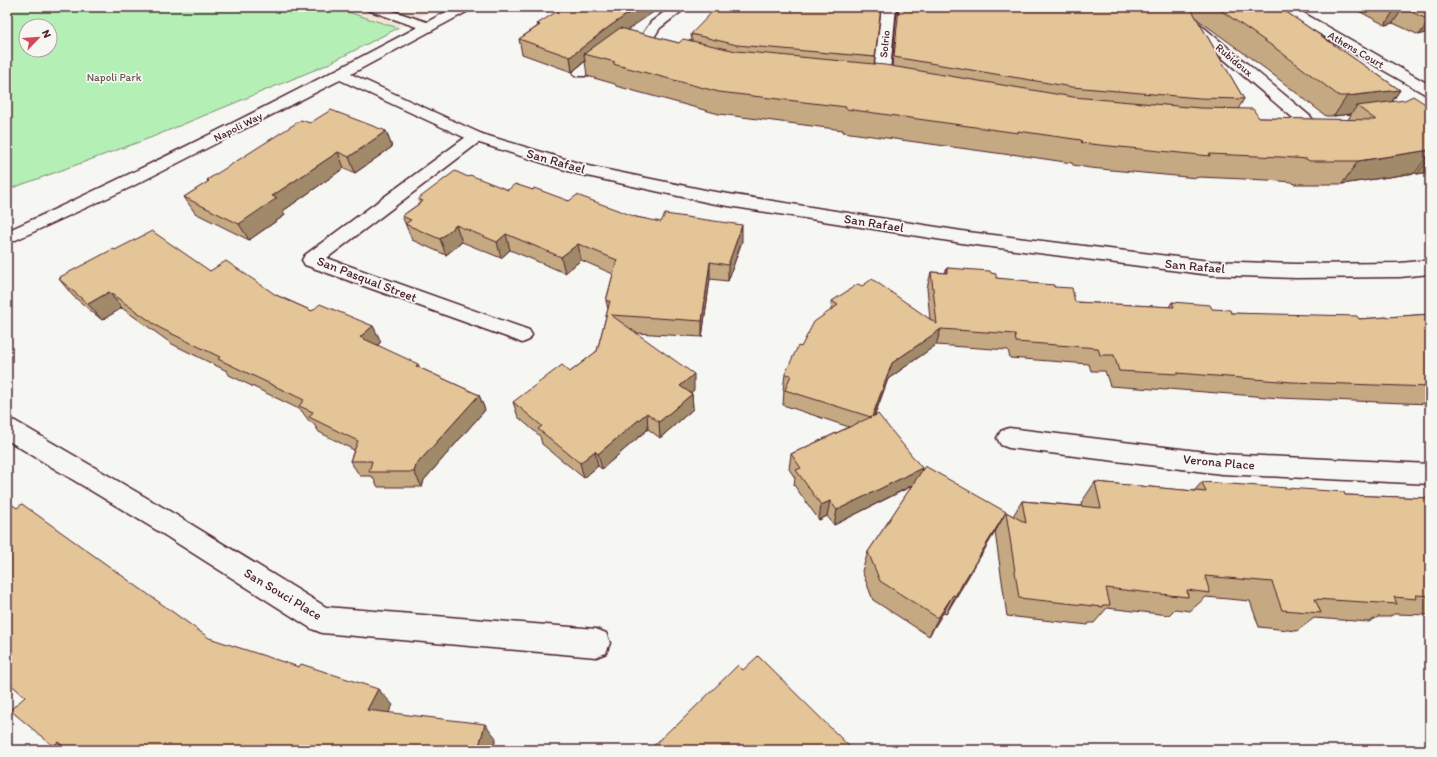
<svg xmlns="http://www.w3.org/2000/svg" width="1437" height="757" font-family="Itim,sans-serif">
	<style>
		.built { fill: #f1e7d7 }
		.green { fill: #b4f0b5; stroke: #7f8870; fill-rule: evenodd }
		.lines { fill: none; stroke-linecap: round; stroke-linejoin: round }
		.service-casing { stroke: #4a1f2b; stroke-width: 3 }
		.minor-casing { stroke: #4a1f2b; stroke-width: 3 }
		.tertiary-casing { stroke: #4a1f2b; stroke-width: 3 }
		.service { fill: #f6f6f2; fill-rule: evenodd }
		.minor { fill: #f6f6f2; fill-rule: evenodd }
		.tertiary { fill: #f6f6f2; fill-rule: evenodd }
		.wall { fill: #c4a982; stroke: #4a1f2b; fill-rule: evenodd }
		.shaded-wall { fill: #a08a6a; stroke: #4a1f2b }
		.building { fill: #e4c597; stroke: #4a1f2b }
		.labels { text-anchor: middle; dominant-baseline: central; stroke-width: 3.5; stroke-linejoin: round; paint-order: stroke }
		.far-street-label { font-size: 11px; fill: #4a1f2b; stroke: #f6f6f2 }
		.far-park-label { font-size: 11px; fill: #64534e; stroke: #f6f6f2 }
		.street-label { font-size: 13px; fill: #4a1f2b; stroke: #f6f6f2 }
	</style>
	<rect width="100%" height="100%" fill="#f6f6f2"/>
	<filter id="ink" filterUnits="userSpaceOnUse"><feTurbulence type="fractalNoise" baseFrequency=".025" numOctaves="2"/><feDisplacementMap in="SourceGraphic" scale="8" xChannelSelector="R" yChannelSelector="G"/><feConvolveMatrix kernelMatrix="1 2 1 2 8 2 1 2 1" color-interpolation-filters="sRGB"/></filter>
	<g filter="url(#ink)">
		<polygon class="built" points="332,7 439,7 398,28"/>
		<path class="green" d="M7,7h325l66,21 -74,38 -174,72 -143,52zM26,26h24v24h-24z"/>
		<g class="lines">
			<g class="service-casing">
				<polygon id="service" points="363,7 381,7 433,24 435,27 433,30 425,30 365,9"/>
			</g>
			<g class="minor-casing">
				<g id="minor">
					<polygon points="671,7 687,7 660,28 651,42 641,42 639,39 651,22"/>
					<polygon points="882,7 896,7 889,81 886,84 876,84 873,81"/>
					<polygon points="1152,7 1170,7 1190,16 1311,117 1313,120 1311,123 1305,125 1299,123 1180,22 1154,10"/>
					<polygon points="609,46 614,47 616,50 614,53 585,76 575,76 573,73 575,70 604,47"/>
					<polygon points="476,132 482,134 484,137 482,140 327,258 529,330 532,335 529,340 522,343 515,340 305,265 302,260 305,255 470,134"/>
					<polygon points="7,419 15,421 176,515 326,607 596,629 606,633 610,643 606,653 596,657 322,633 312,629 158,531 7,440"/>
					<polygon points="1009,428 1222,454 1430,464 1430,484 1222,474 1009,448 1001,445 997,438 1001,431"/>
				</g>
			</g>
			<g class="tertiary-casing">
				<g id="tertiary">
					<path d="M455,7h17l-2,3 -119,64 131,60 106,32 122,25 258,41 242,29 86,3 104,-1 30,-3v14l-30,3 -104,1 -86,-3 -242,-31 -258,-41 -132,-29 -108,-34 -130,-60 -211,108 -122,56v-13c153,-69 301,-145 448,-224z"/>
					<polygon points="1276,7 1293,7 1430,85 1430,96 1425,94 1278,10"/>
				</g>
			</g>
			<use href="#service" class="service"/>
			<use href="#minor" class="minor"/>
			<use href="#tertiary" class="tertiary"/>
		</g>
		<g class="wall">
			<path d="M898,7h381l121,83 -8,12 38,5v65l-13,2 -2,-1 -73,11h-48l-2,-2 -25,-2 -69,-3 -1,1 -107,-10 -17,-3 -1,-2 -61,-9v1l-168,-23v-2l-124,-16 -103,-28 -1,-2 -28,-8 -2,-15 -13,11 -50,-18 -3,-15 19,-13 -1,-2 90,6 52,13 13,-2 -1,-7 184,23 -1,7 18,3 4,-47zM1197,19l70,51 59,46h8l17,-2 -3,6 -89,-2 -21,-9 6,-10z"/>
			<polygon points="1351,7 1430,7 1430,31 1419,35 1393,23 1385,25"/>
			<polygon points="310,123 386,131 392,147 355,173 344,168 283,211 285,215 249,240 195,213 184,197 208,182 207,180"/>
			<polygon points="468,177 508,190 533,190 569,201 636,217 742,241 728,281 710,279 702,337 636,333 694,390 691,393 692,394 693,409 660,438 648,429 602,469 598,466 584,478 542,444 540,436 518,417 513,402 570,372 597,351 608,309 606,301 613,274 581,260 565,273 510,250 501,258 462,242 446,255 412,240 402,216 420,203 418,199"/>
			<polygon points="115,250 210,271 276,295 312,311 373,326 381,342 377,345 420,368 479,395 485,410 424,480 422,487 378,487 372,476 360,476 350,461 354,450 319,432 313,423 309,421 301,410 229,375 227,371 172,344 122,308 102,320 73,296 59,279"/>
			<polygon points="947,268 991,273 996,278 1029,283 1054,287 1075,302 1169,307 1172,302 1231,313 1359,319 1430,314 1430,404 1279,398 1168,389 1167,390 1110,386 1105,371 1091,371 1089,364 1010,358 1008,350 936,345 888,379 875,415 922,468 921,471 995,532 946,614 943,613 929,636 873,600 862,571 868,552 912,486 834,525 827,516 819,520 794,485 795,478 789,469 791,454 849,427 783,405 784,390 783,390 785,374 801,347 831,310 832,301 862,286 930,319 927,288 931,272 945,273"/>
			<polygon points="1095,482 1194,491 1202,482 1345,495 1430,498 1430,615 1394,614 1389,617 1378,617 1369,622 1314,618 1297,631 1259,627 1250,601 1206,597 1190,611 1175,609 1169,615 1107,608 1094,623 1089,623 1088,625 1007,616 995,532 1006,512 1013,516 1022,501 1082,506 1081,503"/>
		</g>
		<g class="shaded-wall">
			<polygon points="638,7 661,7 611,41 584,54 585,61 572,72 570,57 610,26"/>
			<polygon points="1403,8 1393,23 1385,25 1394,10"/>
			<polygon points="1429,20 1430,20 1430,31 1419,35"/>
			<polygon points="1400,90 1386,110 1357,106 1351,114 1334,116 1347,96"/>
			<polygon points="386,131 392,147 355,173 349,157"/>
			<polygon points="1430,150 1430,153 1415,173 1342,184 1358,161"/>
			<polygon points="338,152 344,168 283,211 285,215 249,240 239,224 272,196"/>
			<polygon points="1430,157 1430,172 1417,174"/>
			<polygon points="456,225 462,242 446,255 440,239"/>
			<polygon points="742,225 742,241 728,281 728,265"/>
			<polygon points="506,234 510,250 501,258 497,242"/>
			<polygon points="578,244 581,260 565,273 561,257"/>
			<polygon points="710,262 710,279 702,337 702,321"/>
			<polygon points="109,292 122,308 102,320 88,304"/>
			<polygon points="373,326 381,342 368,353 360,337"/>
			<polygon points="941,329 936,345 888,379 868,432 872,417 892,363"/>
			<polygon points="418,364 425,379 416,366"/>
			<polygon points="694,374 694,390 681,401 680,386"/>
			<polygon points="692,394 693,409 660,438 659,422"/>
			<polygon points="479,395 485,410 424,480 422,487 414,472 416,465"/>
			<polygon points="647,413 648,429 602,469 598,454"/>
			<polygon points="595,451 598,466 584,478 580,463"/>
			<polygon points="922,468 917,483 834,525 837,510"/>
			<polygon points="830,501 827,516 819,520 821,505"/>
			<polygon points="1006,512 995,532 946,614 955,596"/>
			<polygon points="953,595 943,613 929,636 938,618"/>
			<polygon points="378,689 393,705 382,725 367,710"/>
			<polygon points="485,724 496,738 493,750 478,750"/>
			<polygon points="58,742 75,750 61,750 53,746"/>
		</g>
		<g class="building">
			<polygon points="564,7 638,7 610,26 570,57 519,39 540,25 537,24"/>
			<polygon points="717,7 881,7 875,57 737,45 691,34"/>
			<polygon points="899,7 989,7 1015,9 1013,7 1190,7 1244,99 1199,98 1072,87 894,57"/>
			<polygon points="1216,7 1279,7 1400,90 1347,96 1339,96 1278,50"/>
			<polygon points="1388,7 1430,7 1430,20 1429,20 1403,8 1394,10"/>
			<polygon points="620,28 679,43 683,39 736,51 885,65 1073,97 1200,108 1253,109 1259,118 1376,120 1357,106 1405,100 1413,96 1430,107 1430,150 1358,161 1309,161 1307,159 1281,157 1209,154 1210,156 1100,145 1082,143 1081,140 1018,131 1018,133 846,109 846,107 719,92 613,64 615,62 584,54"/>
			<polygon points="331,110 386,131 349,157 338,152 272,196 277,198 239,224 184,197 209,181 207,180 301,120 310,123"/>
			<polygon points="455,171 468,177 470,175 508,190 515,184 533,190 534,188 569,201 577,195 636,217 661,222 665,214 742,225 728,265 710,262 702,321 611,315 694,374 680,386 692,394 659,422 647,413 598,454 595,451 580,463 538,429 542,426 513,402 562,365 570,372 597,351 610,301 606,301 617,260 578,244 561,257 506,234 497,242 456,225 440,239 405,224 411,220 402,216 423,201 418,199"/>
			<polygon points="152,231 210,271 226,261 276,295 312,311 320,304 373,326 360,337 418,364 416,366 479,395 416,465 414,472 369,472 372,461 350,461 358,441 309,417 313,412 299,406 304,400 218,359 220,357 160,328 109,292 88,304 59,279 61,278 60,277 113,249 115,250"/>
			<polygon points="947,268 990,271 991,273 996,274 996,278 1029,281 1029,283 1054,285 1054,287 1072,288 1075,302 1174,307 1172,302 1210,305 1212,309 1230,310 1231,313 1357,316 1359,319 1430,314 1430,387 1292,382 1177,373 1178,374 1119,371 1114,355 1100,355 1098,348 1016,342 1015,334 941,329 892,363 872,417 878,414 922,468 837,510 830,501 821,505 796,470 801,468 791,454 871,417 785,390 791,375 785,374 798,346 801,347 814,322 838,305 832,301 858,284 862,286 872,279 937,324 931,272 947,273"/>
			<polygon points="925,466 1006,512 955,596 953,595 938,618 880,581 868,552"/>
			<polygon points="1095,482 1206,492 1202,482 1344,492 1345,495 1430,498 1430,596 1416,595 1417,599 1394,597 1397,604 1315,599 1321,613 1282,610 1272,582 1205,576 1210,593 1187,590 1188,597 1106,588 1110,605 1103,605 1103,607 1019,598 1006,512 1026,523 1022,501 1101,508"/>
			<polygon points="7,501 17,508 22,504 209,638 299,667 301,664 378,689 367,710 485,724 478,750 68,750 58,742 53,746 10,710 25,697 7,681"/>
			<polygon points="758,656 853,750 649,750 674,726 675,727 738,665 743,670"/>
		</g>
	</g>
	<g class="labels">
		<g class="far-street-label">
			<text transform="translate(885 44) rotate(-84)">Solrio</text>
			<text transform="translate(1356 50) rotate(30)">Athens Court</text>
			<text transform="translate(1234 60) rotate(40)">Rubidoux</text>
			<text transform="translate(238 127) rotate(-27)">Napoli Way</text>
		</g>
		<g class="far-park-label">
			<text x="114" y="77">Napoli Park</text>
		</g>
		<g class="street-label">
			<text transform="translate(556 161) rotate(16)">San Rafael</text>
			<text transform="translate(874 223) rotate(9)">San Rafael</text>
			<text transform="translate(1195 266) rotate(5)">San Rafael</text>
			<text transform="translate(367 279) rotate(21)">San Pasqual Street</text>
			<text transform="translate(1219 462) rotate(5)">Verona Place</text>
			<text transform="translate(283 594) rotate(31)">San Souci Place</text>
		</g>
	</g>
	<rect width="1437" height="757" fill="none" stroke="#f6f6f2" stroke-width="24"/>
	<rect x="12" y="12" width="1413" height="733" fill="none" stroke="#4a1f2b" stroke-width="1.5" filter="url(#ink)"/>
	<g transform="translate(38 38) rotate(65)"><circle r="19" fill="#f6f6f2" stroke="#b1a0a2"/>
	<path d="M0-3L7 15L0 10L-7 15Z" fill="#d1495b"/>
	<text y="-6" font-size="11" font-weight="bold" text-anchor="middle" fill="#4a1f2b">N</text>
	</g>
</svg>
